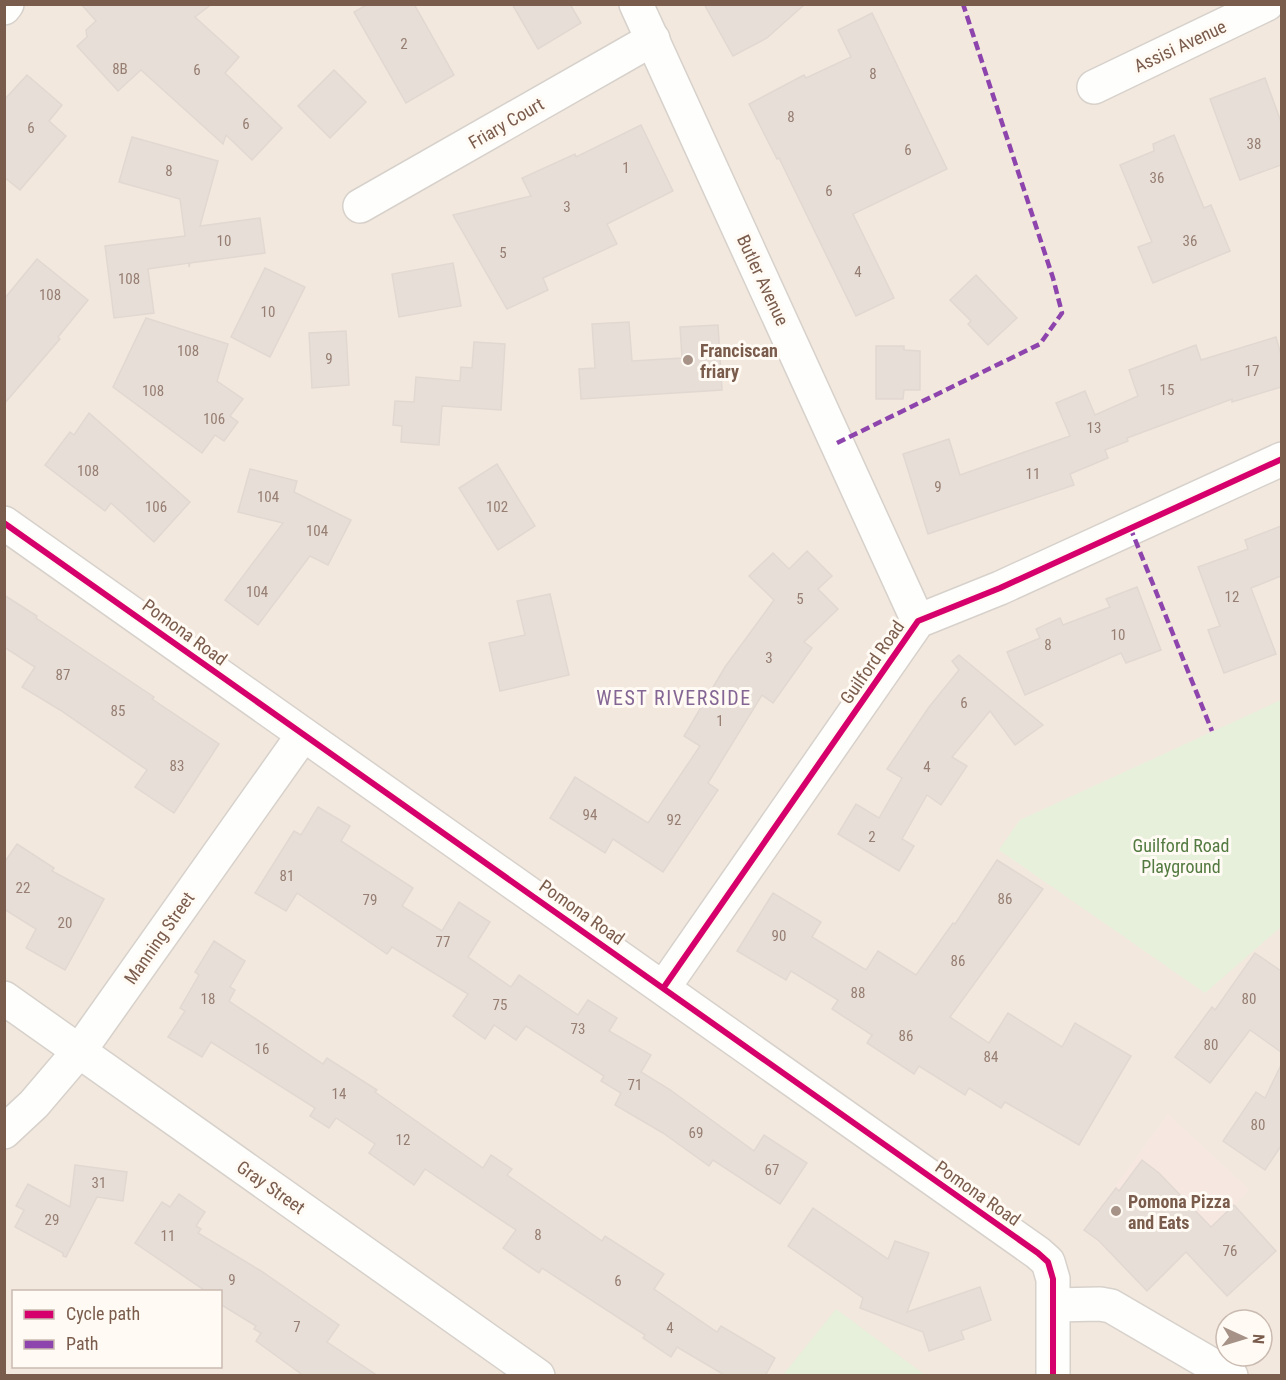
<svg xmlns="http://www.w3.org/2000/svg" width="1286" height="1380" font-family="'Roboto Condensed',sans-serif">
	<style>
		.residential { fill: #f2e8de; fill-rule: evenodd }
		.commercial { fill: #f6e8e1 }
		.green { fill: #e7f0db }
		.building { fill: #e6ded7; stroke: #e2d8d2; stroke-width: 1.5 }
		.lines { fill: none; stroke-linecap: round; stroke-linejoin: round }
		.street-casing { stroke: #d7d1cb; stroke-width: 36 }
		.street { stroke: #fefefd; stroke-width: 33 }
		.quiet { stroke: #8e44ad; stroke-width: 4.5; stroke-dasharray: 9 4.5; stroke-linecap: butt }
		.cycleway-casing { stroke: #fffaf3; stroke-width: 10 }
		.cycleway { stroke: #d6006c; stroke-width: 6 }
		.poi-dot { fill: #a69286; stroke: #fffaf3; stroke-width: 2 }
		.labels { text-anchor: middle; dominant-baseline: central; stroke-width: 6; stroke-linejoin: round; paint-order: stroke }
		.number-label { font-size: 15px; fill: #977e72 }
		.street-label { font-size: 18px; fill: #7a5c4d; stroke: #fffaf3 }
		.poi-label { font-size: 18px; font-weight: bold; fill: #7a5c4d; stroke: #fffaf3; text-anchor: start }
		.park-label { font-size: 18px; fill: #537a41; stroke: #fffaf3 }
		.neighbourhood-label { font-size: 20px; letter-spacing: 1.5px; fill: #846695; stroke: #fffaf3 }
	</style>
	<rect width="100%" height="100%" fill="#f9f5f0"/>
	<path class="residential" d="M5,5h1276v1370l-1276,1zM14,1292h206v74h-206zM1226,1320h36v36h-36z"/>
	<polygon class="commercial" points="1168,1114 1250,1190 1149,1288 1083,1230"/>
	<g class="green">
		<polygon points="1281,700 1281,927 1205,993 999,850 1020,820"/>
		<polygon points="836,1309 925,1375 783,1375"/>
	</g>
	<g class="building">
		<polygon points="81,4 212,4 195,17 239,57 225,73 282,128 252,160 226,135 223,144 141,70 118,91 77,46 87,37 86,30 96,21"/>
		<polygon points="368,4 414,4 454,75 406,103 354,12"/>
		<polygon points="512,4 570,4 581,23 538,49"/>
		<polygon points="704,4 805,4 767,38 733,56"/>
		<polygon points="872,13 947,169 853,214 894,298 856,316 779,158 777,159 749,104 804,75 806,78 851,57 838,30"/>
		<polygon points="334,70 366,102 330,138 298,106"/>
		<polygon points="27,75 62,105 49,121 66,136 20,190 4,177 4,100"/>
		<polygon points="1265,78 1281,122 1281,165 1240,180 1210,99"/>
		<polygon points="641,125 673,191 607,224 617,244 543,278 548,290 507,309 453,215 531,196 522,178 575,154 576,157"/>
		<polygon points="1174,135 1204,208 1211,205 1230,251 1153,283 1138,247 1152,242 1120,165 1154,151 1153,144"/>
		<polygon points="132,137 218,161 200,226 260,218 265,253 190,263 189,267 189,263 148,269 154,313 114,318 105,246 185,236 180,199 119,182"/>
		<polygon points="37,259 88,300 58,337 60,339 4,404 4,299"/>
		<polygon points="453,263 461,306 399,317 392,274"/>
		<polygon points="265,268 305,287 270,357 231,337"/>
		<polygon points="976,275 1017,318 988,345 968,324 971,321 950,300"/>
		<polygon points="146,318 228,344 217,381 243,399 230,416 238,422 224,441 215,435 202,453 113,387"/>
		<polygon points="629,322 632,361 682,358 680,327 718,325 722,390 581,399 579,369 595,368 592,324"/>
		<polygon points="346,331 349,385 312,388 309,333"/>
		<polygon points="1276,337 1281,355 1281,387 1232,402 1232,399 1127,438 1128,441 1105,450 1108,458 1070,474 1074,485 928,534 903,454 949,439 960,475 1070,436 1056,403 1085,391 1095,415 1138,396 1129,370 1196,345 1201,360"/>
		<polygon points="474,342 505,344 501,410 442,406 439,445 401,442 402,426 393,425 395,401 414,402 416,377 460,381 461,367 472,368"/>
		<polygon points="876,346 904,346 904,350 920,351 920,390 904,390 903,399 876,399"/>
		<polygon points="89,413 190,502 154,542 111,503 105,511 45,465 70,432 74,435"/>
		<polygon points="497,464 535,526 498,550 459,488"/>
		<polygon points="250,469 297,481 294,492 351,520 328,565 310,556 258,625 225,600 283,523 238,512"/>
		<polygon points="1281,526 1281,576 1251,588 1276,654 1224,673 1208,630 1220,626 1198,567 1248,549 1245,540"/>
		<polygon points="807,551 832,576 818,589 838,609 804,642 812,648 773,703 762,695 708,783 718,790 663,872 613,839 605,853 550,818 575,777 648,823 700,746 684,736 725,667 774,600 749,576 773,553 789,569"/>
		<polygon points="1137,587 1161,650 1126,663 1121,653 1025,695 1007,652 1040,638 1036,629 1060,618 1063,625 1110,607 1106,599"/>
		<polygon points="550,594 569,675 500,691 489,643 525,635 517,601"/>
		<polygon points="4,595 37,616 36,618 154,697 152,699 219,744 174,813 135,787 147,770 60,710 22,687 35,667 4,647"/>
		<polygon points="959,655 1043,725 1015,745 990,711 952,757 967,766 941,805 927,795 902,839 914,846 899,871 838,834 856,804 879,818 902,778 887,769 929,707 959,670 952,661"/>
		<polygon points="318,807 350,826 341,841 413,888 402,906 442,931 459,902 490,922 468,957 511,987 519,975 578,1015 588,1000 617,1018 609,1031 651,1055 641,1072 669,1089 754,1151 764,1135 807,1163 780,1204 713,1160 709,1166 663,1133 615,1105 621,1093 601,1081 604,1076 526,1026 516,1040 494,1025 485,1039 453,1016 468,994 392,947 387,954 297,893 286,911 255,893 294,831 301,835"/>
		<polygon points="17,844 54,868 52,871 104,899 65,970 26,948 36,929 4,909 4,863"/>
		<polygon points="997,860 1043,889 950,1017 989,1043 1008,1013 1062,1047 1075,1023 1131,1056 1079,1145 1005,1102 1001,1108 969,1088 965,1095 919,1066 914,1074 867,1043 872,1035 832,1009 838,1000 791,971 786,980 737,951 773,893 821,922 812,937 866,970 878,951 916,975 953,923 955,924"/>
		<polygon points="214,941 245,961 230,987 235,990 229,1001 323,1064 327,1058 377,1090 375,1092 483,1168 491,1155 512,1169 507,1175 602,1241 605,1236 664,1274 654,1289 717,1332 721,1326 775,1358 765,1376 726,1376 677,1347 671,1357 643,1338 645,1335 542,1268 539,1273 503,1248 516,1230 425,1169 414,1185 369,1153 375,1144 336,1118 329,1128 310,1116 315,1108 211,1042 202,1057 168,1037 185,1011 180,1008 199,975 195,972"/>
		<polygon points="1255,953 1281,971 1281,1052 1250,1030 1210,1083 1175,1057 1212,1007 1215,1010"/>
		<polygon points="1281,1065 1281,1146 1265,1170 1223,1141 1256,1092 1265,1098"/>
		<polygon points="1142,1160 1159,1173 1211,1227 1234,1205 1276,1251 1227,1296 1186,1252 1147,1291 1099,1241 1084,1230 1116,1188 1119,1191"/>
		<polygon points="75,1165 127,1172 123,1201 97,1197 66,1257 63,1256 63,1253 15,1227 24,1210 16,1206 28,1184 70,1207"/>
		<polygon points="179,1194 205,1212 196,1226 201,1229 198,1233 261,1271 339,1325 327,1342 378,1376 304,1376 256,1341 261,1333 254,1329 256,1326 220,1304 220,1292 207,1292 135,1243 162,1202 170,1207"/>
		<polygon points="813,1208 888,1259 895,1241 929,1253 907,1312 980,1287 991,1320 961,1331 964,1339 929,1351 923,1332 860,1308 863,1298 788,1246"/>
	</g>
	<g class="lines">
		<g class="street-casing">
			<g id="street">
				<polyline points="636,4 918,621"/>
				<polyline points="4,8 7,4"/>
				<polyline points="1094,87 1267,4"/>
				<polyline points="360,206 653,39"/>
				<polyline points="4,523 1038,1253 1048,1262 1053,1279 1053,1376"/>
				<polyline points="664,987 918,621 1000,588 1282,459"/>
				<polyline points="4,998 538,1376"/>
				<polyline points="4,1132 34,1104 80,1050 303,735"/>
				<polyline points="1054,1305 1100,1304 1111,1306 1231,1376"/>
			</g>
		</g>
		<use href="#street" class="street"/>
		<g class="quiet">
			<polyline points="837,443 1040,344 1062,313 1053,278 963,4"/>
			<polyline points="1130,527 1212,731"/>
		</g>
		<g class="cycleway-casing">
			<g id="cycleway">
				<polyline points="4,523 1038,1253 1048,1262 1053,1279 1053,1376"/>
				<polyline points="664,987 918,621 1000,588 1282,459"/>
			</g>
		</g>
		<use href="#cycleway" class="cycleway"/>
	</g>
	<g class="poi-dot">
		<circle cx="688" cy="360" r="6"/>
		<circle cx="1116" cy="1211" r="6"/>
	</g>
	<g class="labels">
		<g class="number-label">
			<text x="404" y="44">2</text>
			<text x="120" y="69">8B</text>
			<text x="197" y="70">6</text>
			<text x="873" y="74">8</text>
			<text x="791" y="117">8</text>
			<text x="246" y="124">6</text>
			<text x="31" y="128">6</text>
			<text x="1254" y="144">38</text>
			<text x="908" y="150">6</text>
			<text x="626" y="168">1</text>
			<text x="169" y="171">8</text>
			<text x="1157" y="178">36</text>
			<text x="829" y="191">6</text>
			<text x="567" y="207">3</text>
			<text x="224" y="241">10</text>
			<text x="1190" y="241">36</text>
			<text x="503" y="253">5</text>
			<text x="858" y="272">4</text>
			<text x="129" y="279">108</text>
			<text x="50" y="295">108</text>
			<text x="268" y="312">10</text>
			<text x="188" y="351">108</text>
			<text x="329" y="359">9</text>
			<text x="1252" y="371">17</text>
			<text x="1167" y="390">15</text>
			<text x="153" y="391">108</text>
			<text x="214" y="419">106</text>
			<text x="1094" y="428">13</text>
			<text x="88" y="471">108</text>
			<text x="1033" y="474">11</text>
			<text x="938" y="487">9</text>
			<text x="268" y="497">104</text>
			<text x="156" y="507">106</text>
			<text x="497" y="507">102</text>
			<text x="317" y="531">104</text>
			<text x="257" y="592">104</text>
			<text x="1232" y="597">12</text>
			<text x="800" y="599">5</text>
			<text x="1118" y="635">10</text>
			<text x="1048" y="645">8</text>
			<text x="769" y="658">3</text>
			<text x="63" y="675">87</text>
			<text x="964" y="703">6</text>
			<text x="118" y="711">85</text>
			<text x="720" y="721">1</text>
			<text x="177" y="766">83</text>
			<text x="927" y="767">4</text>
			<text x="590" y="815">94</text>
			<text x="674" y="820">92</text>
			<text x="872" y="837">2</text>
			<text x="287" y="876">81</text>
			<text x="23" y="888">22</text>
			<text x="1005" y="899">86</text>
			<text x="370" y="900">79</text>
			<text x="65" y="923">20</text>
			<text x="779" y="936">90</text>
			<text x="443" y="942">77</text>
			<text x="958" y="961">86</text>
			<text x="858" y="993">88</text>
			<text x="208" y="999">18</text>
			<text x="1249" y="999">80</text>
			<text x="500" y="1005">75</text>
			<text x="578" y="1029">73</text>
			<text x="906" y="1036">86</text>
			<text x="1211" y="1045">80</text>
			<text x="262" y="1049">16</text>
			<text x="991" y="1057">84</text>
			<text x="635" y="1085">71</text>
			<text x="339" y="1094">14</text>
			<text x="1258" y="1125">80</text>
			<text x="696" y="1133">69</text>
			<text x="403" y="1140">12</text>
			<text x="772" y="1170">67</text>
			<text x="99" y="1183">31</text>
			<text x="52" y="1220">29</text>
			<text x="538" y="1235">8</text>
			<text x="168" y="1236">11</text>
			<text x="1230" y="1251">76</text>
			<text x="232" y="1280">9</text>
			<text x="618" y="1281">6</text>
			<text x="297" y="1327">7</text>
			<text x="670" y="1328">4</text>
		</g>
		<g class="street-label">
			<text transform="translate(1180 46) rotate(-25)">Assisi Avenue</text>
			<text transform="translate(506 123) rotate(-30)">Friary Court</text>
			<text transform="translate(763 280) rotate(65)">Butler Avenue</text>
			<text transform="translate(185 632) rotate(36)">Pomona Road</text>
			<text transform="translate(872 662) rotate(-55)">Guilford Road</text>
			<text transform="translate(582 912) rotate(35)">Pomona Road</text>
			<text transform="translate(159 938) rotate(-55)">Manning Street</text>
			<text transform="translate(271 1187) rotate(35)">Gray Street</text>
			<text transform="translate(978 1193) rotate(35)">Pomona Road</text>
		</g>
		<g class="poi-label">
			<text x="700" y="350">Franciscan<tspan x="700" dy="21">friary</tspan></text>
			<text x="1128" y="1201">Pomona Pizza<tspan x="1128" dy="21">and Eats</tspan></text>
		</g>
		<g class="park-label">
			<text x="1181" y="845">Guilford Road<tspan x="1181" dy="21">Playground</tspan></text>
		</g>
		<g class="neighbourhood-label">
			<text x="674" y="698">WEST RIVERSIDE</text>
		</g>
	</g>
	<rect width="1286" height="1380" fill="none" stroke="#7a5c4d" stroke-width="12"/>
	<rect x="12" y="1290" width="210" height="78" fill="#fffaf3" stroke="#cabbb1" stroke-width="1.5"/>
	<rect x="24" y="1310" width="30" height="9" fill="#d6006c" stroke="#cabbb1" stroke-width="1.5"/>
	<text x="66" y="1320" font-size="18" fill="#7a5c4d">Cycle path</text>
	<rect x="24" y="1340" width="30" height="9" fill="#8e44ad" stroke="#cabbb1" stroke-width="1.5"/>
	<text x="66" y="1350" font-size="18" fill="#7a5c4d">Path</text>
	<g transform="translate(1244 1338) rotate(94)"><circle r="28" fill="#fffaf3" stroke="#cabbb1" stroke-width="1.5"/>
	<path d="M0-4.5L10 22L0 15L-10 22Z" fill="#a69286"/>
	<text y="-9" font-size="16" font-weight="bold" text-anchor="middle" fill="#7a5c4d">N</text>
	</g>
</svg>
